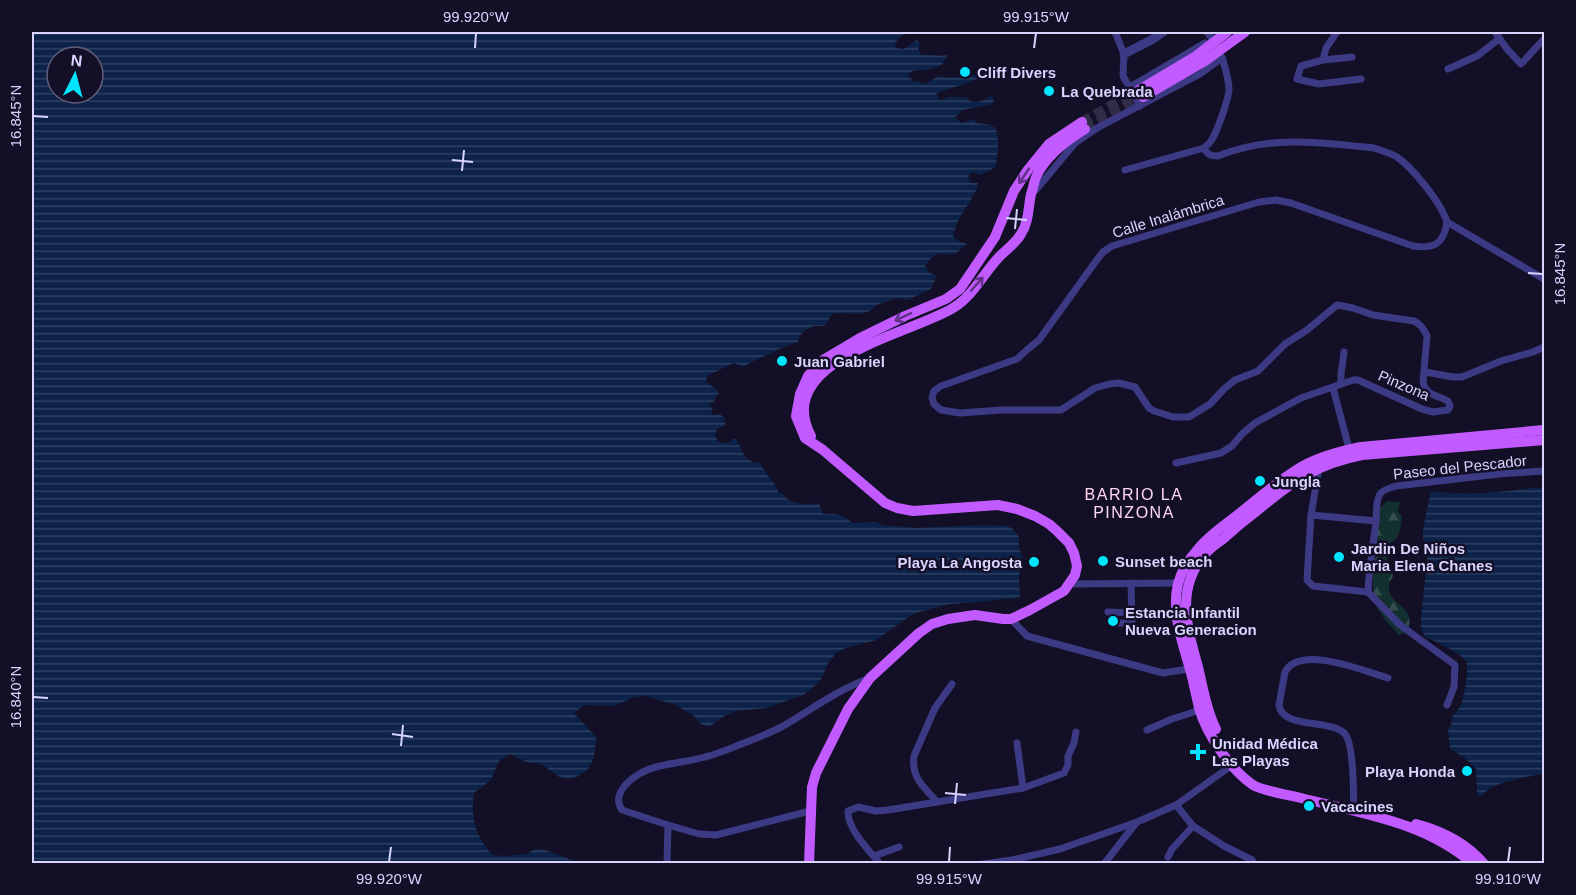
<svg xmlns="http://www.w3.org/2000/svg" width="1576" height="895" font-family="Helvetica,sans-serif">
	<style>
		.forest { fill: url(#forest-firs) }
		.water { fill: url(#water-rules); fill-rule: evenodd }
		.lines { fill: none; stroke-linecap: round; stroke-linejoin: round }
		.primary-tunnel { stroke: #312d47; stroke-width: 10; stroke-dasharray: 10 5; stroke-linecap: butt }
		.minor { stroke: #3d3a85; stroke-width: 7 }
		.tertiary { stroke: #3d3a85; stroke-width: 9 }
		.primary { stroke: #c25bff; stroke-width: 10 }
		.oneway { stroke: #623188 }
		.ticks { fill: none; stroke: #d9d4ff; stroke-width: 2 }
		.poi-dot { fill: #00e5ff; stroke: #130f26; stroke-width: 2 }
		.labels { text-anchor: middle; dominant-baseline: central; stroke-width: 5; stroke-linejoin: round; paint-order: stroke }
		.poi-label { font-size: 15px; font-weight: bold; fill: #d9d4ff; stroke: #130f26; text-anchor: start }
		.street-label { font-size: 15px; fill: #d9d4ff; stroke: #130f26 }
		.neighbourhood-label { font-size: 16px; letter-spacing: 1.5px; fill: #ffd6f0; stroke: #130f26 }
		.neatline { fill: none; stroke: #d9d4ff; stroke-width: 2 }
		.ticks-label { font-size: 15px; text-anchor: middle; fill: #d9d4ff }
	</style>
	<defs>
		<pattern id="forest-firs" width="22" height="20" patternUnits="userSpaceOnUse" patternTransform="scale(1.5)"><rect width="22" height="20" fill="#12302f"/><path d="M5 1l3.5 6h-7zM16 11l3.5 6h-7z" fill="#344d4e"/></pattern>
		<pattern id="water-rules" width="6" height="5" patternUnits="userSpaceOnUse" patternTransform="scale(1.5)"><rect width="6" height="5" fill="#0c2248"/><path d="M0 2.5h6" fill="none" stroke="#2f4163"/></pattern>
	</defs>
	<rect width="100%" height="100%" fill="#130f26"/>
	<path class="forest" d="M1387,501l13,1 -2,10 4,4c-1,14 -2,22 -14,29l-2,9 7,22c-2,4 -5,8 -4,13 1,15 24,17 20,37 -1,6 -4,7 -10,9l-14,-15 -9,-14 -3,-19v-22l4,-12 -1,-15 4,-30z"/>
	<g class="water">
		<path d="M32,32h875l-9,7 -3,5 1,4 8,1 13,-9 4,6 -3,2 3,7c9,-1 17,2 26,0l-5,10c-5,2 -10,4 -15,5 -11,1 -12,-2 -20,5l4,3 1,3h5l9,3 12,-8 13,2 31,-4 5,-5 3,1 1,5 6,2 1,3 -4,1 -4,-2 -4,1 -6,-3c-14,8 -30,10 -44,17l4,6c5,0 7,-3 11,-3 5,-1 9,1 15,0 6,9 18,4 25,-1l3,4 -2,4 -29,6 -8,7 6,6 13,-4 2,4c6,1 13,0 18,4 7,5 3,31 2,39l-7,5 -9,4 -7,-3 -5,4 3,7h7c-1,10 -13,25 -18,34 -3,6 -5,12 -7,19l5,5 9,3 -13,11c-17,-2 -19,-3 -29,11l5,7 7,3 -7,14 -23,10 -11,-2 -19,7 -7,6 -10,3 -20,-1 -8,1 -7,12h-12l-3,3h-4l-7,8 -1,5c-19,6 -37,16 -56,25l-8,-4 -27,13 -1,6 9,6 4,5 -3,3 -2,6 -5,2 4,6 -2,3 1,2 8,-1 5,5v6l-8,4 -2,6 3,7 10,1 4,-3 4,-1 9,18 9,6 6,-1c5,12 14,19 19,31l4,1c7,11 23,11 36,9l4,11c12,-1 20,0 29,9l23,-1 10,4h13l16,2 69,-3 25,1 5,3 6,8v10l3,10 -3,20 1,20 -8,2h-10l-21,3 -31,2 -31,8 -9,4 -34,24 -30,8 -10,5 -7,9 -9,19 -15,13 -38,14 -31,3 -10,4 -17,12 -8,-3 -7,-8 -18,-11 -31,-9 -11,1 -19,9 -31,-1 -10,8 22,24c-1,15 -1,32 -18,39 -6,3 -12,4 -18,1 -7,-3 -12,-10 -20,-13 -4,-1 -9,-1 -13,-2 -6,-2 -12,-5 -17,-8l-11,7 -8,19 -17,13c-4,24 2,46 19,62l12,1 21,-2 9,-5 10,1 35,13h-548zM57,57h36v36h-36z"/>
		<path d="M1529,488h15v286c-14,2 -54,8 -61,21l-4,1 -2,-4 -1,-23 -12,-12 -14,-8 -2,-20 3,-4 2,-10c5,-4 8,-10 10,-16 2,-6 6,-33 3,-38 -6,-8 -32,-21 -41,-24l-4,-9v-10l7,-67v-6c-1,-1 -3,-2 -4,-3 -4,-8 5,-41 7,-50 33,2 66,2 98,-4z"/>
	</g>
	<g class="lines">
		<g class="primary-tunnel">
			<polyline points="1082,122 1139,90"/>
			<polyline points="1085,129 1143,97"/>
		</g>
		<g class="minor">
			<polyline points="1115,32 1124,54 1123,76 1140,106"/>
			<polyline points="1207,32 1216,44"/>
			<polyline points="1337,32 1326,48 1323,60 1352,57"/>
			<polyline points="1495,32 1507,49 1521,64 1544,39"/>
			<polyline points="1323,60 1301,66 1297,79 1319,84 1361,79"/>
			<polyline points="1448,69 1477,56 1499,39"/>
			<polyline points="1130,87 1205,43"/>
			<path d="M1204,148c3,6 6,8 14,8 53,-21 101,-14 156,-8 8,3 16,5 23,9 16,11 44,46 50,65l97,57"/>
			<path d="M1125,170l79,-22c2,-2 6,-5 7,-7 6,-9 17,-40 18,-51 0,-11 -4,-22 -7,-33"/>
			<polyline points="1035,191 1075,143 1097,128 1200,74 1222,58"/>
			<polyline points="1425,372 1453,377 1462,377 1501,361 1533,352 1544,347"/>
			<polyline points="1341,384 1341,374 1344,352"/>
			<polyline points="1333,388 1350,452"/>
			<path d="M1176,463l45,-10 11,-7 10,-12 13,-11 46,-25 52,-18h5l64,29 11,3 15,-2 2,-4 -2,-5c-10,-6 -22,-5 -25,-19l4,-46c-3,-7 -6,-12 -13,-15l-41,-6 -20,-7 -16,-3 -30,25 -22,14 -27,27 -23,9 -11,9 -14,15 -21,13h-16l-19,-6 -5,-3 -14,-21 -16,-4 -10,1 -14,4 -34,22h-59l-42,3 -19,-3 -7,-6 -2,-6 2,-7 7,-5 76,-27 11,-10 11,-9 57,-79 7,-9 9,-6 147,-44 17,-2 15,3 122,43c21,3 31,-2 34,-24"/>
			<polyline points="1317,466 1319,468 1311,515 1307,580 1313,586 1368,592"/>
			<polyline points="1311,515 1376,521"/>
			<polyline points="1070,584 1178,583"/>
			<path d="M1368,592c1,-24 5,-47 8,-70 1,-9 -1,-20 4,-28 4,-5 10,-6 16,-8l103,-12 45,-3"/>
			<polyline points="1368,592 1400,625 1455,665 1454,687 1447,705"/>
			<polyline points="1108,612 1132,613"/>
			<polyline points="1011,619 1027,636 1163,673 1194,668"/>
			<polyline points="1116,623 1132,623 1131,583"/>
			<polyline points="1147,730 1172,719 1200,710"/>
			<polyline points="1017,743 1023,788"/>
			<path d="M937,802c-13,-15 -26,-24 -23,-46l21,-48 17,-24"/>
			<polyline points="1176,805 1193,826 1224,846 1252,860 1254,864"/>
			<path d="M810,811l-94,24 -17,-1 -31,-9 -46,-15c-10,-14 4,-28 17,-36 19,-11 45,-11 66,-17 13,-3 26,-9 39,-14 15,-6 32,-12 46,-21 26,-16 50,-33 80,-44"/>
			<path d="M1353,811c1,-14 1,-70 -9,-78 -15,-14 -62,-4 -65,-28l6,-33c15,-28 79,-1 103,6"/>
			<polyline points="874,856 899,847"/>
			<polyline points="1168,857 1172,849 1193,826"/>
			<polyline points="667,864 668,825"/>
			<path d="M880,864c-10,-13 -33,-35 -32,-53l10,-4 18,4 12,-1 135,-22 41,-15 4,-8v-9l6,-13 2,-11"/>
			<polyline points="983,864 1012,860 1060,849 1137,822 1176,805 1234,764"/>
			<polyline points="1104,864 1136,823"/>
		</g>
		<polyline class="tertiary" points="1124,54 1153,39 1163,32"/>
		<g class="primary">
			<polyline points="1139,90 1196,56 1227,32"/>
			<polyline points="1143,97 1205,61 1245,32"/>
			<path d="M811,436c-40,-76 100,-102 142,-128 20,-12 30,-34 46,-51 7,-7 17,-14 22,-23 8,-12 7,-26 10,-40 2,-5 3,-12 5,-17 9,-20 31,-37 49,-48"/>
			<path d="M1216,729c-10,-19 -13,-42 -18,-62 -11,-40 -23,-78 7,-113 5,-6 12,-11 18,-15 11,-10 23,-20 35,-29 35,-29 58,-46 104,-55l182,-15"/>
			<path d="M1416,824c26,7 50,18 68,40"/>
			<polyline points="809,864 812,787 816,773 848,709 870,678 919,633 932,624 948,619 975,615 1003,619 1011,619 1030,610 1064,591 1075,575 1077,566 1074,553 1069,543 1057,531 1049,524 1035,516 1017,509 998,505 913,511 897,508 885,503 823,450 805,438 796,416 800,394 808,376 823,360 860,338 905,316 946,299 960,289 995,237 1014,191 1027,171 1049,144 1082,122"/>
			<path d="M1473,864c-47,-42 -113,-51 -172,-66 -12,-3 -38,-7 -48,-13 -23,-16 -46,-50 -54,-77 -2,-9 -4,-18 -6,-27 -7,-31 -23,-64 -15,-97 3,-12 12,-26 20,-35 11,-14 28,-25 42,-36 19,-15 39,-33 61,-46 18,-10 40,-16 60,-20l183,-17"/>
		</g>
	</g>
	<defs><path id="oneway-shaft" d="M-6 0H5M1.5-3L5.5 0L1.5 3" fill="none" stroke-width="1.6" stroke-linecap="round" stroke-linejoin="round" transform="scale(1.5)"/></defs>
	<g class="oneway">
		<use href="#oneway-shaft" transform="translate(1024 176) rotate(124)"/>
		<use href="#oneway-shaft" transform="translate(977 284) rotate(-49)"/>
		<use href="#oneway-shaft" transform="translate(903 317) rotate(155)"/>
	</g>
	<path class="ticks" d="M475,48l1,-15M1034,48l2,-15M33,116l15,1M452,160l21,2M462,171l2,-21M1006,218l21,2M1015,229l2,-20M1528,273l15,1M33,697l15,1M392,734l21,3M401,746l2,-21M945,793l21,2M955,804l2,-21M389,862l2,-15M949,862l1,-15M1508,862l2,-15"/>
	<g class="poi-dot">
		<circle cx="965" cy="72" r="6"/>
		<circle cx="1049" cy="91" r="6"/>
		<circle cx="782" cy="361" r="6"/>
		<circle cx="1260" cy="481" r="6"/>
		<circle cx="1339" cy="557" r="6"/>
		<circle cx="1103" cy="561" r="6"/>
		<circle cx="1034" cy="562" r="6"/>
		<circle cx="1113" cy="621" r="6"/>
		<path d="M1195 743h6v6h6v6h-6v6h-6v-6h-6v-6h6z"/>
		<circle cx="1467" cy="771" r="6"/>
		<circle cx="1309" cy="806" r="6"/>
	</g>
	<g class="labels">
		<g class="poi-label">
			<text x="977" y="72">Cliff Divers</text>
			<text x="1061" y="91">La Quebrada</text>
			<text x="794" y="361">Juan Gabriel</text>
			<text x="1272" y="481">Jungla</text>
			<text x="1351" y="548">Jardin De Niños<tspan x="1351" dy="17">Maria Elena Chanes</tspan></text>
			<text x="1115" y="561">Sunset beach</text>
			<text x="1022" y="562" text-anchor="end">Playa La Angosta</text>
			<text x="1125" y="612">Estancia Infantil<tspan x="1125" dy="17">Nueva Generacion</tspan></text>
			<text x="1212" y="743">Unidad Médica<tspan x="1212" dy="17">Las Playas</tspan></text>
			<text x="1455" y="771" text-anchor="end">Playa Honda</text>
			<text x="1321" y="806">Vacacines</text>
		</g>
		<g class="street-label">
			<text transform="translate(1168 216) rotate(-17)">Calle Inalámbrica</text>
			<text transform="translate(1404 385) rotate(23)">Pinzona</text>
			<text transform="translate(1460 467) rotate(-6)">Paseo del Pescador</text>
		</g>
		<g class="neighbourhood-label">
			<text x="1134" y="494">BARRIO LA<tspan x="1134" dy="18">PINZONA</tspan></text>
		</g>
	</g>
	<rect width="1576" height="895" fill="none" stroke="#130f26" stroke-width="66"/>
	<g transform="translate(75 75) rotate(6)"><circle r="28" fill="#130f26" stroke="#625e7d" stroke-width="1.5"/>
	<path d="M0-4.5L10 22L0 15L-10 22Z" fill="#00e5ff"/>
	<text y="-9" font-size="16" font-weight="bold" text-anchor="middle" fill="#d9d4ff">N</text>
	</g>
	<rect x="33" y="33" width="1510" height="829" class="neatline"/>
	<g class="ticks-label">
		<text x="476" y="22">99.920°W</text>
		<text x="1036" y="22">99.915°W</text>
		<text transform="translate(16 116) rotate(-90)" y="5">16.845°N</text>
		<text transform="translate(1560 274) rotate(-90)" y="5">16.845°N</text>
		<text transform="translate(16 697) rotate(-90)" y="5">16.840°N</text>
		<text x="389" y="884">99.920°W</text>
		<text x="949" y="884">99.915°W</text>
		<text x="1508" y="884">99.910°W</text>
	</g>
</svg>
